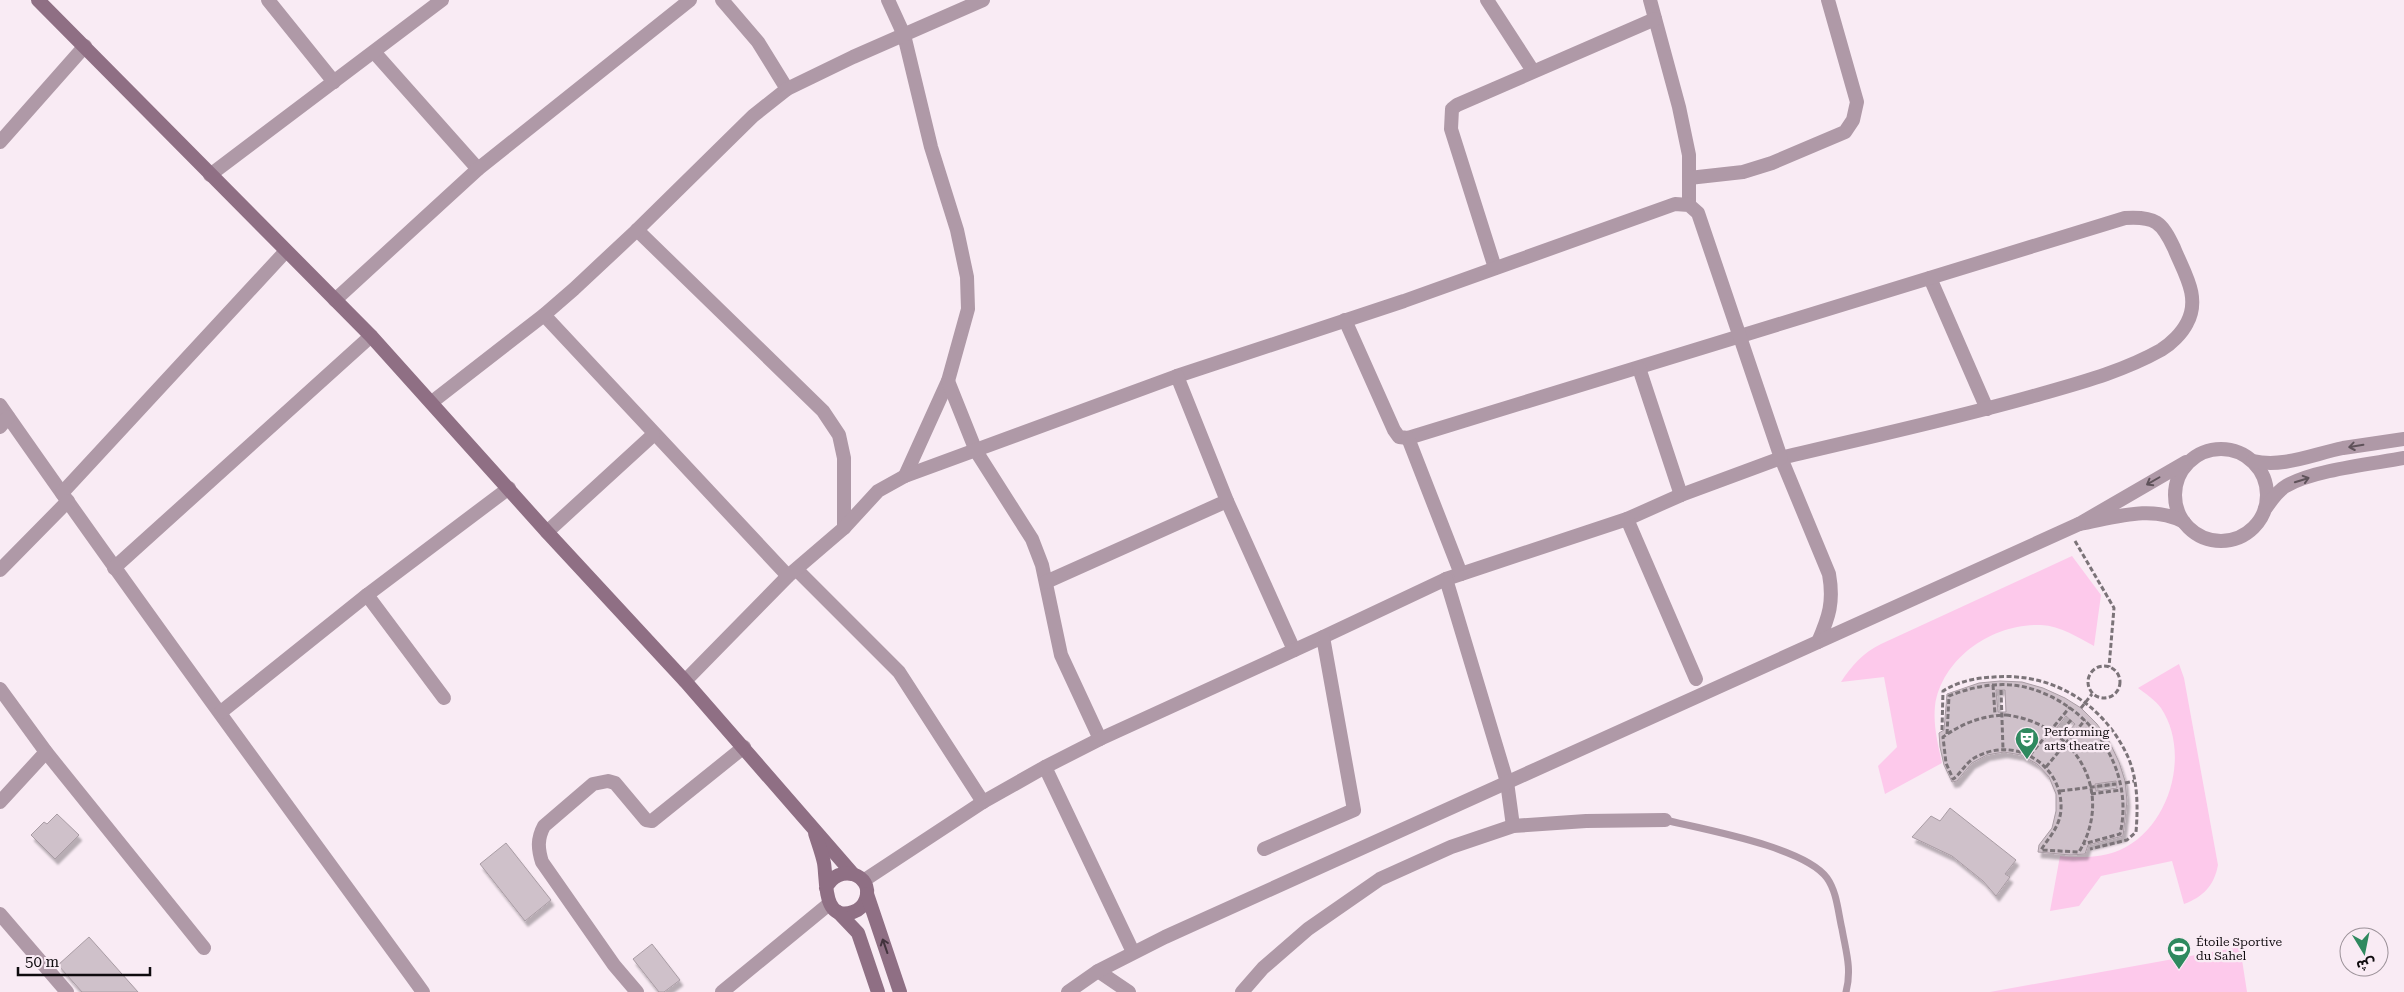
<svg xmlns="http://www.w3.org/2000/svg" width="2404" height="992" font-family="'Roboto Serif','Noto Sans Arabic',serif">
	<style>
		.green { fill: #fdc9eb }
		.building { fill: #cfc1ca; stroke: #a99ca4; fill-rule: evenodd; filter: url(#shadow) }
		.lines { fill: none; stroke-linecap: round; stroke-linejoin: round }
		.path { stroke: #7b7378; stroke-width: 3; stroke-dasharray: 5 2.5; stroke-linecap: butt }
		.service { stroke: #af99a7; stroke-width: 7 }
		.minor { stroke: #af99a7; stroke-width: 14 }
		.secondary { stroke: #8f6f84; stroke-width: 14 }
		.oneway { stroke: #5f525a }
		.oneway2 { stroke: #42333d }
		.labels { text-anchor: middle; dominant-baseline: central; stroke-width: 4.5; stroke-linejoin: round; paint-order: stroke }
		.poi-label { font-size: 12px; fill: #0f0b0e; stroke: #f9ebf4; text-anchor: start }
	</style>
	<defs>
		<filter id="shadow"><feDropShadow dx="3" dy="5.5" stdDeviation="1" flood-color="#0004"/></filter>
	</defs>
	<rect width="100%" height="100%" fill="#f9ebf4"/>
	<g class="green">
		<path d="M2072,556l29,39 -7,51c-17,-9 -33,-20 -53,-21 -47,-2 -99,32 -106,81 -2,20 3,38 7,57l-57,31 -7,-28 19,-19 -13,-70 -43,5c11,-17 22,-29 40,-38z"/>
		<path d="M2179,664l5,14 34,187c-4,21 -15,32 -34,39l-12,-43 -71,15 -22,30 -29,5 10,-55c18,2 43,2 60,-6 50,-22 71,-97 41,-142 -6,-8 -15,-14 -23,-20z"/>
		<polygon points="2240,947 2247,992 1990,992"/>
	</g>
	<g class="building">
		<path d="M2000,681l22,1 21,6 22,10 16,10 16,16 12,17 10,21 6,19 2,20 -4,35 -35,9 -3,9 -15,1 -32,-3 1,-7 13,-17 4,-17v-17l-7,-17 -12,-13 -16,-9 -17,-3 -17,3 -15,8 -15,18 -5,1 -8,-17 -4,-18 -1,-14 5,-3 3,-36 32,-11zM1996,690h9l1,22h-8zM2066,716l9,8 -10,12 -9,-7zM2116,781l1,7 -21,3 -1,-7z"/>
		<polygon points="1950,808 2016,860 2005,874 2010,877 1996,896 1983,881 1952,856 1912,837 1931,816 1940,821"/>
		<polygon points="57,814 79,835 55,859 31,835 44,822 47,824"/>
		<polygon points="506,843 551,900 525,921 480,864"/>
		<polygon points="89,937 138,992 82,992 58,965"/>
		<polygon points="652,944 680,980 664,992 659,992 633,959"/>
	</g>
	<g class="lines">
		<g class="path">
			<polyline points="2075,541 2114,608 2109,667"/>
			<circle cx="2104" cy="682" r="16"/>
			<polyline points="1993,685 1995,715"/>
			<polyline points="2001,690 2003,749"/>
			<polyline points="2081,708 2092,694"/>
			<path d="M2006,715c67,8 110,75 73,137l-38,-2c8,-13 19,-23 20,-41 2,-43 -44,-73 -83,-53 -12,5 -17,18 -25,23l-7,-16 -3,-26c20,-14 38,-21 63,-22z"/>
			<path d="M1942,730l1,-39c16,-10 33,-13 51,-14 58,-5 110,27 134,80 10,23 10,51 8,75l-9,8 -37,9"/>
			<path d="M1947,734l2,-38c22,-9 47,-14 71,-10 66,13 116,80 100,148l-37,10"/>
			<polyline points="2058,735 2071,720"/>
			<polyline points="2030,755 2070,707"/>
			<polyline points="2046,767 2085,720"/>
			<polyline points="2125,783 2134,781"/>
			<polyline points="2060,791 2116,784"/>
			<polyline points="2091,794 2121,790"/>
		</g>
		<path class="service" d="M1665,820c37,9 140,27 162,58 10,14 11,34 15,51 4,23 10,40 4,63"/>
		<g class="minor">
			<polyline points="268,0 334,82"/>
			<polyline points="722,0 758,42 787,89"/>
			<polyline points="888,0 904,35 931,147 957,230 967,277 968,309 948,381 905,476"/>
			<polyline points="1487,0 1533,71"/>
			<polyline points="1650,0 1679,107 1689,155 1689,205"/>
			<polyline points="374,52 478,169"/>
			<polyline points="0,142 85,46"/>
			<polyline points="210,175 442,0"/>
			<polyline points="1689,178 1743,172 1772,163 1845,132 1853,120 1857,102 1828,0"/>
			<polyline points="637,230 823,411 839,435 844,458 844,528"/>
			<polyline points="1495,268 1451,129 1452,109 1457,105 1655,19"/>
			<polyline points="1930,278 1987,409"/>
			<polyline points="335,300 478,169 690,0"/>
			<polyline points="544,315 788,576"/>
			<path d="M1345,320l49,110 5,7 9,1 717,-220c30,-2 37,4 49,30 10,25 27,49 13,75 -5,10 -16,21 -26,27 -41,23 -86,34 -131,47 -82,23 -166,41 -249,61l48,116c5,28 0,43 -11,68"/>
			<polyline points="1639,368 1681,495"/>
			<polyline points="1177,376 1404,301 1675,204 1689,205 1698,213 1781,458 1681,495 1627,519 1446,579 1323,637"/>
			<polyline points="948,381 976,451 1032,539 1042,565 1061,655 1100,739"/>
			<polyline points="432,402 544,315 574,289 637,230 753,116 787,89 853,57 983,0"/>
			<path d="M0,405c138,198 281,392 423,587"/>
			<polyline points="0,427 8,417"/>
			<polyline points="1408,438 1461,574"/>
			<circle cx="2221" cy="495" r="46"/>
			<path d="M2253,461c30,7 60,-7 90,-13 20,-3 41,-6 61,-9"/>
			<polyline points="62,493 286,251"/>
			<path d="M2265,509c6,-8 12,-18 21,-23 27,-16 86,-22 118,-28"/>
			<polyline points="1627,519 1696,679"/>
			<path d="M2184,522c-32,-18 -71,-4 -105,2l107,-62"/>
			<polyline points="547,532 653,435"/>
			<polyline points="114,568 371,336"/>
			<polyline points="0,570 68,501"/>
			<polyline points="797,570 899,672 983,802"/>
			<polyline points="1446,579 1507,782 1513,826"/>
			<polyline points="1046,582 1227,501"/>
			<polyline points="367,595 444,698"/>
			<polyline points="685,681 788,576 844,528 878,491 905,476 1177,376 1227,501 1294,650"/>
			<polyline points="0,689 46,752 204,948"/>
			<polyline points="221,712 367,595 509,488"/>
			<polyline points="1045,767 1133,952"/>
			<polyline points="0,802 46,752"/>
			<polyline points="863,881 983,802 1045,767 1100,739 1323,637 1354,810 1264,849"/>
			<polyline points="0,914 67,992"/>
			<polyline points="1098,971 1129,992"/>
			<path d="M637,992l-23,-27 -72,-103c-4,-13 -5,-23 2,-36l49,-42 15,-3 7,2 31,37 6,1 92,-74"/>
			<polyline points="722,992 829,904"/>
			<polyline points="1068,992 1098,971 1165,937 2079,524"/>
			<polyline points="1242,992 1263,968 1308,929 1380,879 1451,847 1513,826 1586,821 1665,820"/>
		</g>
		<g class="secondary">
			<polyline points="38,0 371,336 547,532 685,681 853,874"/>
			<path d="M815,833c3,10 7,20 9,30 3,17 -2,59 29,49 6,-2 11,-7 13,-13 8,-25 -28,-37 -40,-11"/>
			<polyline points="867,894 900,992"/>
			<polyline points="838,912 858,933 878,992"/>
		</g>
	</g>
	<defs><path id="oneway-shaft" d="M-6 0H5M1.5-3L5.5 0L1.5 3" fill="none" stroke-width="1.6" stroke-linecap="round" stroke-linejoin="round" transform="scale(1.25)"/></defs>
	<g class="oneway">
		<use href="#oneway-shaft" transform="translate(2356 446) rotate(171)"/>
		<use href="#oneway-shaft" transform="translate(2302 480) rotate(-17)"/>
		<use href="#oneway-shaft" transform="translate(2153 481) rotate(150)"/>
	</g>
	<use class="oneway2" href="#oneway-shaft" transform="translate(885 946) rotate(-109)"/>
	<defs>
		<g id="theatre-pin" transform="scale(1.25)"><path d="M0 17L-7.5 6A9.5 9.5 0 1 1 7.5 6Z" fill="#2f895f" stroke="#f9ebf4"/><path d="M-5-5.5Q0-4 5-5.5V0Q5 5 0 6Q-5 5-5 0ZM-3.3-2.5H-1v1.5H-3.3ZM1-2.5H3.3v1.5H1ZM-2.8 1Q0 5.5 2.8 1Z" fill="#fff"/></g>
		<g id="stadium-pin" transform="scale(1.25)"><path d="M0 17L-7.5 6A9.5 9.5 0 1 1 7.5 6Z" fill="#2f895f" stroke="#f9ebf4"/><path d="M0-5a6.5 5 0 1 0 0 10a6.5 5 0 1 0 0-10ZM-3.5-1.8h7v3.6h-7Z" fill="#fff"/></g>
	</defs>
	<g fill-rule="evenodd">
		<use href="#theatre-pin" x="2027" y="739"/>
		<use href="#stadium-pin" x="2179" y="949"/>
	</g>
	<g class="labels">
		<g class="poi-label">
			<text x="2044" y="732">Performing<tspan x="2044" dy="14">arts theatre</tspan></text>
			<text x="2196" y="942">Étoile Sportive<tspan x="2196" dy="14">du Sahel</tspan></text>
		</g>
	</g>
	<g transform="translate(2364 952) rotate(170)"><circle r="24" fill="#f9ebf4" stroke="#9b9198"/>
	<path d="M0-4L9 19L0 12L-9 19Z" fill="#2f895f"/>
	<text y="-8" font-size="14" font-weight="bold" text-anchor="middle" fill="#0f0b0e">ش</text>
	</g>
	<path d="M18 967v8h132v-8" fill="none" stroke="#0f0b0e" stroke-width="2.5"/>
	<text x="25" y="967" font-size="15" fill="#0f0b0e" stroke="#f9ebf4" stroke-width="4" paint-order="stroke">50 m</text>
</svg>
